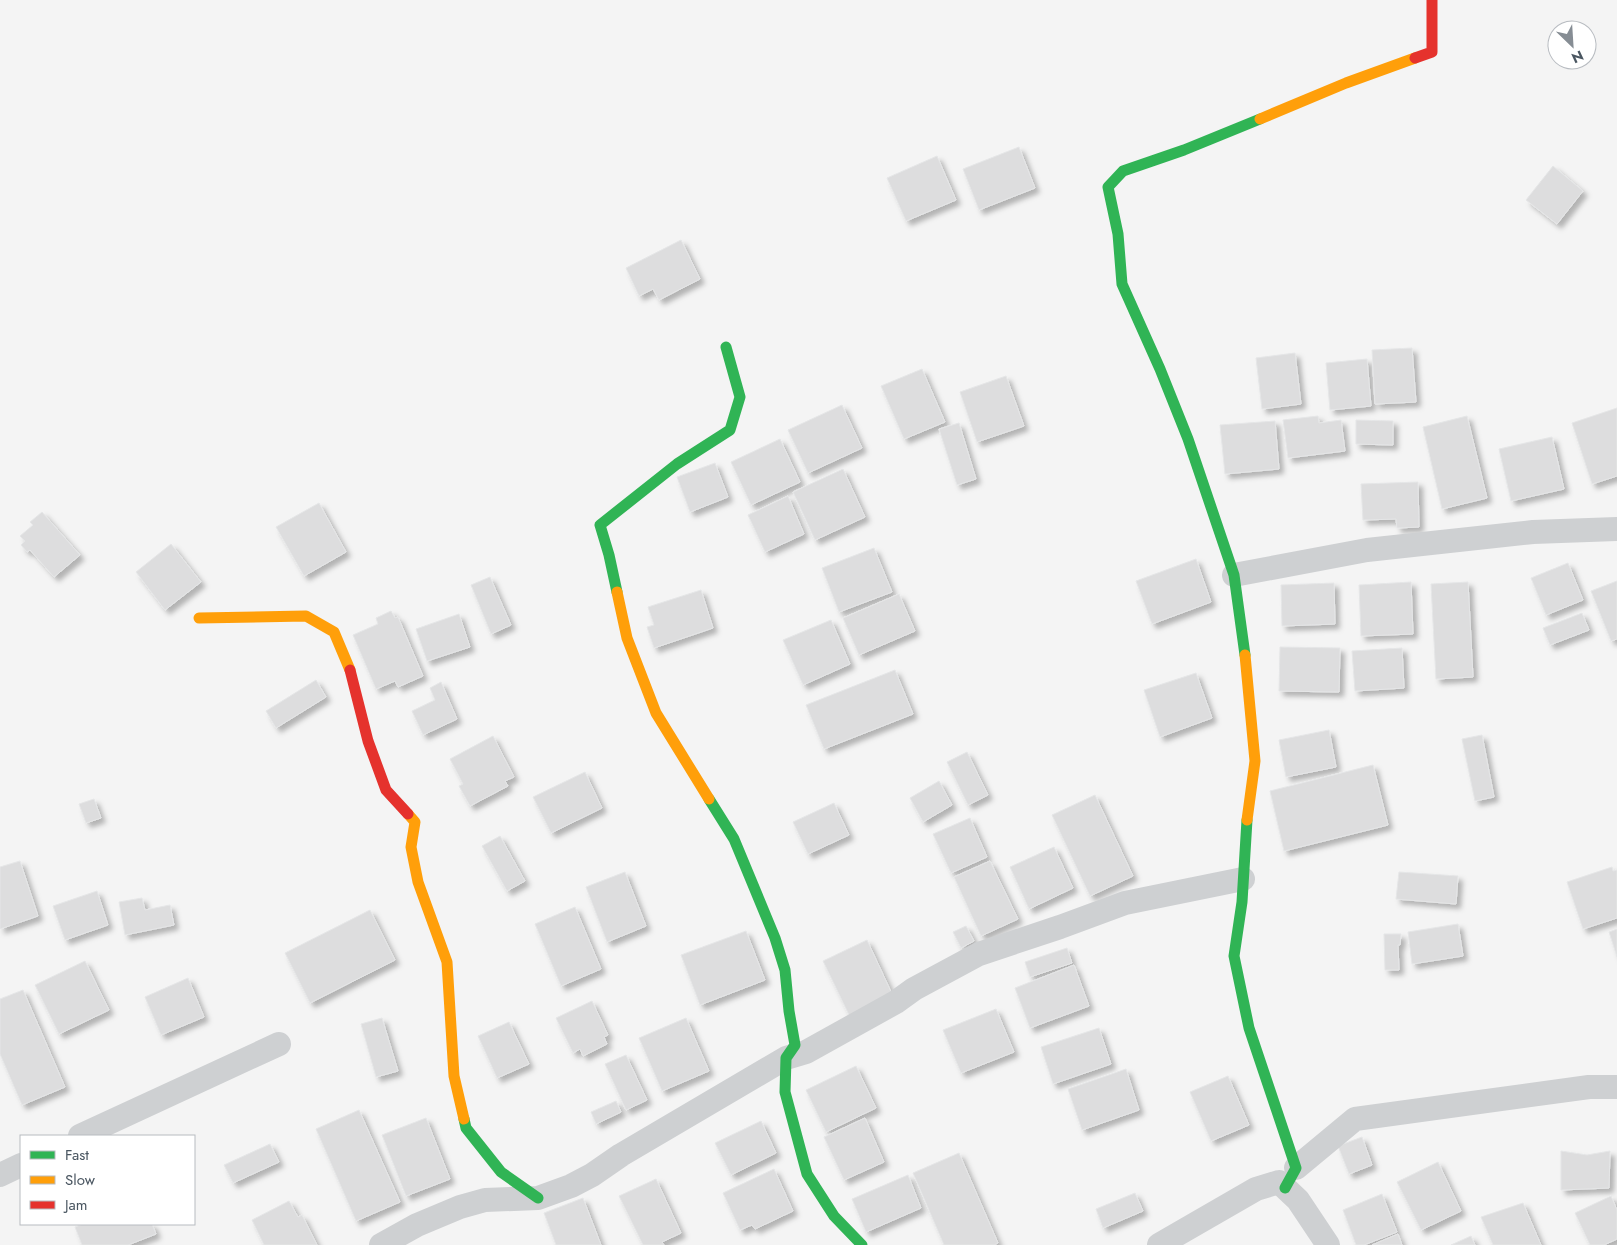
<svg xmlns="http://www.w3.org/2000/svg" width="1617" height="1245" font-family="Jost,sans-serif">
	<style>
		.building { fill: #ddddde; stroke: #e5e6e7; filter: url(#shadow) }
		.lines { fill: none; stroke-linecap: round; stroke-linejoin: round }
		.street { stroke: #ced0d2; stroke-width: 24 }
		.fast { stroke: #30b455; stroke-width: 11 }
		.slow { stroke: #ff9f0a; stroke-width: 11 }
		.jam { stroke: #e5322d; stroke-width: 11 }
	</style>
	<defs>
		<filter id="shadow"><feDropShadow dx="4.5" dy="4.5" stdDeviation="2.5" flood-color="#0004"/></filter>
	</defs>
	<rect width="100%" height="100%" fill="#f4f4f4"/>
	<g class="building">
		<polygon points="1019,147 1035,188 979,210 963,169"/>
		<polygon points="937,156 956,200 906,221 887,178"/>
		<polygon points="1553,166 1583,191 1557,224 1526,200"/>
		<polygon points="681,240 700,279 659,300 653,289 639,296 626,268"/>
		<polygon points="1412,348 1416,402 1375,404 1372,350"/>
		<polygon points="1295,353 1301,404 1262,409 1256,358"/>
		<polygon points="1367,359 1371,406 1330,410 1326,363"/>
		<polygon points="922,369 945,422 904,439 881,386"/>
		<polygon points="1006,376 1024,426 977,442 960,392"/>
		<polygon points="842,405 862,448 808,473 788,430"/>
		<polygon points="1617,408 1617,476 1592,484 1572,423"/>
		<polygon points="1318,416 1319,423 1341,420 1345,451 1288,458 1283,420"/>
		<polygon points="1467,416 1487,498 1442,509 1423,427"/>
		<polygon points="1356,420 1393,421 1393,445 1356,444"/>
		<polygon points="1275,421 1279,469 1225,474 1220,425"/>
		<polygon points="959,423 976,479 957,485 939,429"/>
		<polygon points="1552,437 1564,489 1511,501 1499,449"/>
		<polygon points="780,439 800,482 751,505 731,462"/>
		<polygon points="715,463 728,497 690,512 677,477"/>
		<polygon points="843,469 865,517 815,540 793,492"/>
		<polygon points="1418,482 1419,527 1397,528 1396,519 1363,520 1361,484"/>
		<polygon points="788,496 804,534 765,552 748,515"/>
		<polygon points="319,503 346,552 304,576 276,527"/>
		<polygon points="42,512 80,555 54,577 30,550 27,552 21,545 25,541 20,536 33,525 30,522"/>
		<polygon points="171,544 201,582 165,610 136,572"/>
		<polygon points="874,548 892,592 839,612 822,568"/>
		<polygon points="1196,559 1211,602 1152,624 1136,581"/>
		<polygon points="1568,563 1583,600 1546,615 1531,578"/>
		<polygon points="490,577 511,625 491,634 471,585"/>
		<polygon points="1617,581 1617,639 1611,641 1591,591"/>
		<polygon points="1411,582 1413,634 1361,636 1359,585"/>
		<polygon points="1468,582 1473,677 1436,679 1431,584"/>
		<polygon points="1334,583 1335,624 1282,626 1281,585"/>
		<polygon points="701,590 713,628 654,648 647,627 654,625 648,607"/>
		<polygon points="899,594 915,631 859,655 843,618"/>
		<polygon points="391,611 395,618 398,617 423,676 398,687 395,681 376,689 353,635 378,624 376,618"/>
		<polygon points="1582,613 1589,630 1550,645 1543,628"/>
		<polygon points="459,614 470,647 427,661 416,629"/>
		<polygon points="831,620 850,664 803,685 783,640"/>
		<polygon points="1280,647 1340,648 1339,692 1279,691"/>
		<polygon points="1402,648 1404,688 1355,691 1352,651"/>
		<polygon points="895,670 913,714 824,749 806,705"/>
		<polygon points="1196,673 1212,718 1160,737 1144,690"/>
		<polygon points="316,680 326,697 276,728 266,711"/>
		<polygon points="441,682 457,719 423,735 412,711 435,700 430,688"/>
		<polygon points="1329,730 1336,767 1286,777 1279,740"/>
		<polygon points="1482,735 1494,797 1475,801 1462,739"/>
		<polygon points="493,736 514,777 505,781 508,786 470,806 459,786 463,784 450,759"/>
		<polygon points="967,752 988,795 968,805 947,762"/>
		<polygon points="1373,765 1388,825 1284,851 1270,791"/>
		<polygon points="585,772 602,808 551,833 533,797"/>
		<polygon points="939,781 952,805 923,822 910,798"/>
		<polygon points="1095,795 1133,876 1090,896 1052,815"/>
		<polygon points="94,799 101,818 86,823 79,804"/>
		<polygon points="834,803 849,835 808,854 793,822"/>
		<polygon points="970,818 987,857 951,873 933,834"/>
		<polygon points="500,836 525,881 507,891 482,846"/>
		<polygon points="1054,847 1073,888 1029,909 1010,867"/>
		<polygon points="20,861 38,916 0,929 0,867"/>
		<polygon points="990,861 1018,919 981,936 954,877"/>
		<polygon points="1612,867 1613,871 1617,870 1617,918 1583,929 1567,882"/>
		<polygon points="625,872 646,926 607,942 586,887"/>
		<polygon points="1399,872 1458,876 1456,904 1396,899"/>
		<polygon points="97,891 108,925 65,940 53,906"/>
		<polygon points="142,898 145,910 170,905 174,925 125,935 119,902"/>
		<polygon points="575,907 601,969 561,986 535,924"/>
		<polygon points="370,910 395,960 310,1003 285,953"/>
		<polygon points="1458,924 1463,956 1412,964 1408,932"/>
		<polygon points="966,926 974,941 961,948 953,932"/>
		<polygon points="1617,929 1617,957 1609,932"/>
		<polygon points="746,931 765,980 700,1005 681,955"/>
		<polygon points="1384,934 1401,934 1400,945 1398,945 1399,970 1385,970"/>
		<polygon points="867,940 893,996 850,1017 823,961"/>
		<polygon points="1067,948 1072,963 1030,977 1025,962"/>
		<polygon points="85,961 109,1010 59,1034 35,985"/>
		<polygon points="1074,965 1089,1006 1030,1028 1015,988"/>
		<polygon points="188,978 204,1017 161,1035 145,997"/>
		<polygon points="23,990 65,1087 22,1105 0,1054 0,999"/>
		<polygon points="592,1001 608,1035 604,1037 607,1044 583,1056 580,1049 573,1053 556,1018"/>
		<polygon points="996,1009 1014,1052 961,1073 943,1030"/>
		<polygon points="382,1018 398,1071 376,1077 361,1024"/>
		<polygon points="686,1018 709,1071 662,1091 639,1038"/>
		<polygon points="509,1022 529,1064 497,1078 478,1036"/>
		<polygon points="1099,1028 1111,1064 1053,1084 1041,1047"/>
		<polygon points="626,1055 647,1100 626,1110 605,1064"/>
		<polygon points="856,1066 876,1108 826,1132 806,1090"/>
		<polygon points="1126,1069 1139,1110 1082,1130 1068,1089"/>
		<polygon points="1228,1076 1249,1125 1211,1141 1190,1092"/>
		<polygon points="616,1101 621,1112 596,1124 591,1112"/>
		<polygon points="359,1110 400,1202 356,1221 316,1129"/>
		<polygon points="426,1118 450,1179 406,1196 382,1135"/>
		<polygon points="865,1118 884,1162 844,1180 824,1137"/>
		<polygon points="761,1121 776,1153 731,1175 715,1143"/>
		<polygon points="1362,1137 1372,1165 1349,1174 1338,1146"/>
		<polygon points="270,1144 279,1162 233,1183 224,1165"/>
		<polygon points="1561,1151 1587,1155 1610,1151 1609,1188 1561,1190"/>
		<polygon points="959,1153 998,1243 994,1245 944,1245 913,1173"/>
		<polygon points="1438,1162 1461,1211 1421,1230 1397,1182"/>
		<polygon points="774,1169 793,1211 755,1229 752,1225 740,1230 723,1193"/>
		<polygon points="908,1175 921,1208 866,1232 852,1199"/>
		<polygon points="656,1179 681,1233 662,1242 664,1245 643,1245 619,1196"/>
		<polygon points="1135,1193 1143,1211 1103,1228 1096,1209"/>
		<polygon points="1382,1194 1397,1232 1364,1245 1356,1245 1343,1210"/>
		<polygon points="1611,1196 1617,1210 1617,1239 1604,1245 1590,1245 1575,1213"/>
		<polygon points="583,1198 601,1245 556,1245 544,1213"/>
		<polygon points="289,1201 298,1217 302,1215 317,1245 264,1245 252,1220"/>
		<polygon points="1523,1203 1541,1245 1493,1245 1481,1217"/>
		<polygon points="83,1224 152,1224 156,1234 128,1245 82,1245 75,1227"/>
		<polygon points="1398,1234 1402,1245 1372,1245"/>
		<polygon points="1471,1236 1475,1245 1451,1245"/>
	</g>
	<g class="lines">
		<g class="street">
			<polyline points="1234,575 1367,550 1533,532 1617,529"/>
			<polyline points="80,1136 279,1044"/>
			<polyline points="1296,1168 1355,1119 1589,1087 1617,1087"/>
			<polyline points="0,1175 21,1165"/>
			<polyline points="381,1245 417,1225 460,1207 485,1200 538,1198 571,1186 592,1175 621,1155 786,1058 806,1052 896,1002 914,989 979,954 1060,927 1125,903 1243,879"/>
			<polyline points="1159,1245 1256,1189 1279,1182 1298,1200 1328,1245"/>
		</g>
		<g class="fast">
			<polyline points="617,592 609,555 600,525 677,464 730,430 740,397 726,347"/>
			<polyline points="1245,655 1234,575 1188,439 1160,369 1122,284 1118,234 1108,187 1123,171 1184,150 1260,119"/>
			<polyline points="709,799 734,839 775,938 785,970 789,1011 795,1045 786,1058 785,1092 807,1174 834,1216 862,1245"/>
			<polyline points="1247,820 1242,902 1234,956 1249,1028 1296,1168 1285,1188"/>
			<polyline points="464,1119 466,1128 501,1172 538,1198"/>
		</g>
		<g class="slow">
			<polyline points="1260,119 1346,83 1415,58"/>
			<polyline points="617,592 627,638 656,713 709,799"/>
			<polyline points="199,618 306,616 334,632 350,670"/>
			<polyline points="1245,655 1255,761 1247,820"/>
			<polyline points="408,814 415,822 411,847 418,882 447,962 454,1076 464,1119"/>
		</g>
		<g class="jam">
			<polyline points="1415,58 1432,52 1432,0"/>
			<polyline points="350,670 368,741 386,790 408,814"/>
		</g>
	</g>
	<rect x="20" y="1135" width="175" height="90" fill="#ffffff" stroke="#b7bbc0"/>
	<rect x="30" y="1151" width="25" height="8" fill="#30b455" stroke="#b7bbc0"/>
	<text x="65" y="1160" font-size="15" fill="#4a5661">Fast</text>
	<rect x="30" y="1176" width="25" height="8" fill="#ff9f0a" stroke="#b7bbc0"/>
	<text x="65" y="1185" font-size="15" fill="#4a5661">Slow</text>
	<rect x="30" y="1201" width="25" height="8" fill="#e5322d" stroke="#b7bbc0"/>
	<text x="65" y="1210" font-size="15" fill="#4a5661">Jam</text>
	<g transform="translate(1572 45) rotate(155)"><circle r="24" fill="#ffffff" stroke="#b7bbc0"/>
	<path d="M0-4L9 19L0 12L-9 19Z" fill="#868d94"/>
	<text y="-8" font-size="14" font-weight="bold" text-anchor="middle" fill="#4a5661">N</text>
	</g>
</svg>
